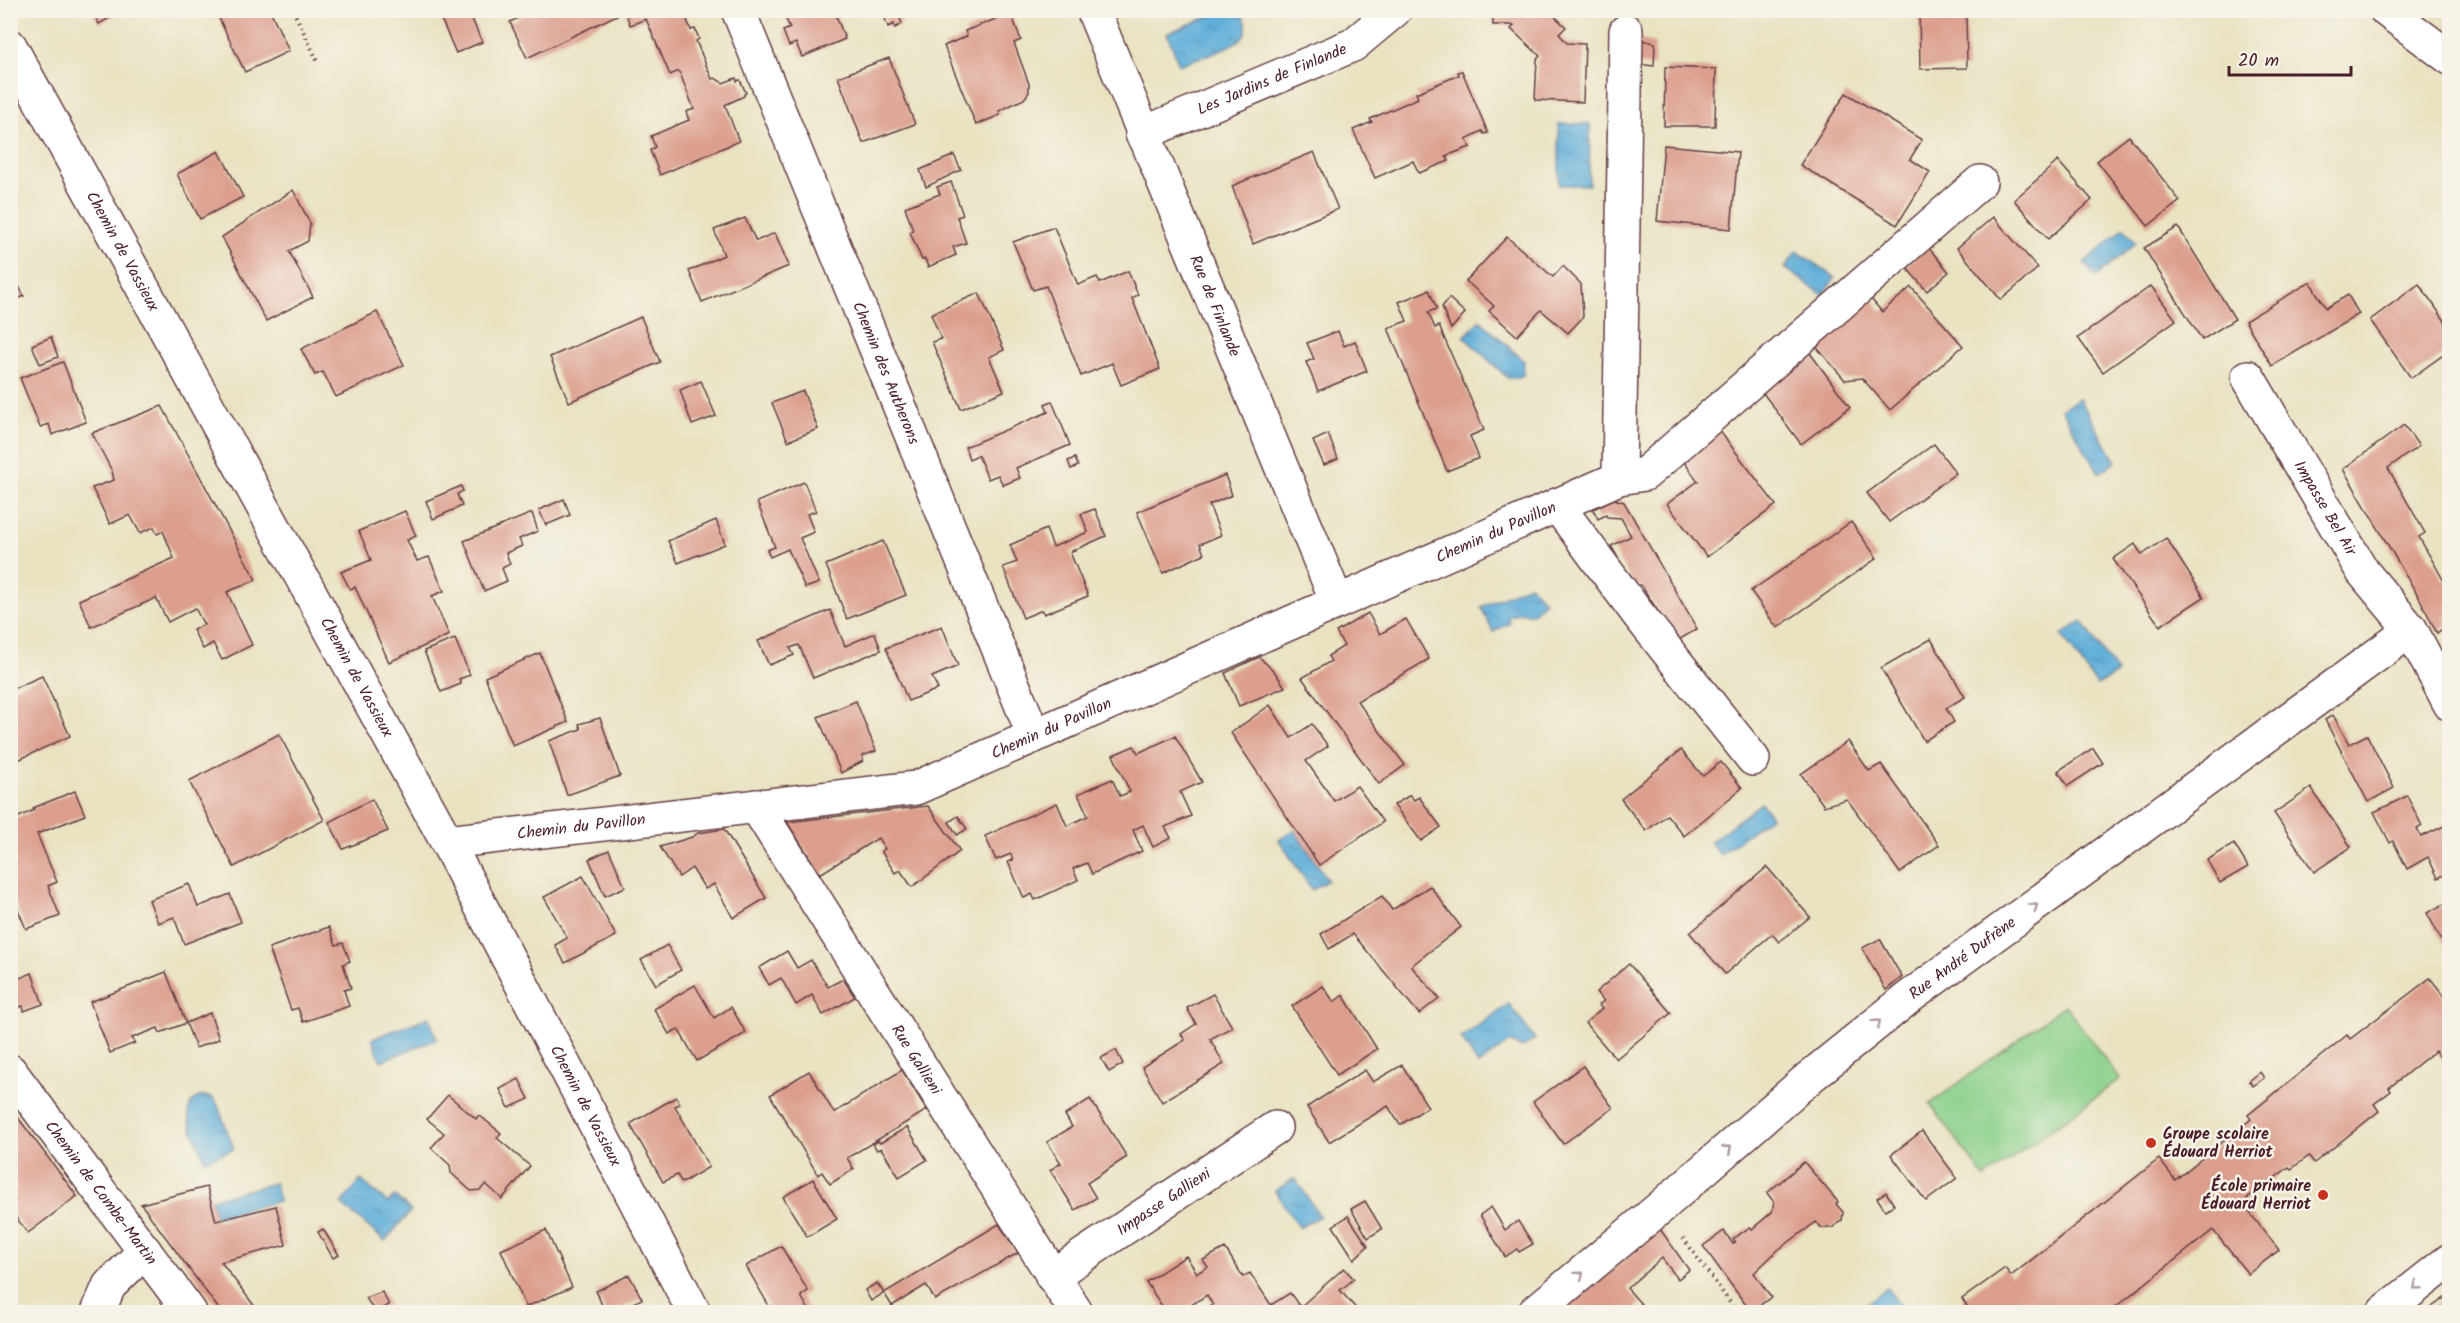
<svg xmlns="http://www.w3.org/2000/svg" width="2460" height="1323" font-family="Kalam,sans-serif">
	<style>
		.pitch { fill: #8bd08a; stroke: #6a785a; stroke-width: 1.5 }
		.water { fill: url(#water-ripples); stroke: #546682; stroke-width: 1.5 }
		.building { fill: #dc9f8e }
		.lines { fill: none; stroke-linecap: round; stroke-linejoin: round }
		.minor-casing { stroke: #623c42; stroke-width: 36 }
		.path { stroke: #623c42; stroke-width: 4; stroke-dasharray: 1.5 4.5; stroke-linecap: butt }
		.minor { stroke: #fff; stroke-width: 33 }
		.oneway { stroke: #ae9aa0 }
		.poi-dot { fill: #c8321e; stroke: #f7f3e8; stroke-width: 2 }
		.labels { text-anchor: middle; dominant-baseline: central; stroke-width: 5; stroke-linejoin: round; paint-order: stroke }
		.street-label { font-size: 16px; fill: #4a1f2b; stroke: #f7f3e8 }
		.poi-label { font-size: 16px; font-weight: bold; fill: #4a1f2b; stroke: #f7f3e8; text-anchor: start }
	</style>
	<defs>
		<pattern id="water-ripples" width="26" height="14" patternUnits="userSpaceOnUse" patternTransform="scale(1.5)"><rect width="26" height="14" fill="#5faed9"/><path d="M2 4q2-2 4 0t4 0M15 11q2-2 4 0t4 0" fill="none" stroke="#508db0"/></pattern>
	</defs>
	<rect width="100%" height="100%" fill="#f7f3e8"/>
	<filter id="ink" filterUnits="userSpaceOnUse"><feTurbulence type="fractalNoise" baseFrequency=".0167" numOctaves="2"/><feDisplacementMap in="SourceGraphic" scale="12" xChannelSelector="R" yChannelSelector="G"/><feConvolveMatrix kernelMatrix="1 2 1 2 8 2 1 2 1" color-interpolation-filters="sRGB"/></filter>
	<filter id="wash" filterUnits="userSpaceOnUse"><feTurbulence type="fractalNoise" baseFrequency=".008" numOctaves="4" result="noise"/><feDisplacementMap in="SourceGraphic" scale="24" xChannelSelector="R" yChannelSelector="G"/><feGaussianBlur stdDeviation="1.35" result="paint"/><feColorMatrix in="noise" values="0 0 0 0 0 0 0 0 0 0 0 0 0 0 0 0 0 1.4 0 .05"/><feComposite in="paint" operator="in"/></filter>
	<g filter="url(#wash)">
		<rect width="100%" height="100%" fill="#e9e3c2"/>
		<polygon class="pitch" points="2065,1005 2120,1079 1985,1178 1930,1104"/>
		<g class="water">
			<path d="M1223,11c8,-1 16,-1 21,7 4,7 3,16 -3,21 -12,10 -46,20 -62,26l-12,-32z"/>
			<polygon points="1559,124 1590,124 1589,185 1559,185"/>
			<polygon points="2124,228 2136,243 2096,277 2084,263"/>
			<polygon points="1797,251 1835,278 1823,295 1785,268"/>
			<polygon points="1480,320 1524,361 1523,375 1517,378 1508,378 1464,337"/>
			<polygon points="2079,398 2116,462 2099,473 2061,409"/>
			<polygon points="1529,585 1545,601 1532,614 1519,612 1507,618 1510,623 1493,632 1481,607"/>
			<polygon points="2082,621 2117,673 2097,686 2062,635"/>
			<polygon points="1761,803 1771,816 1720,855 1710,842"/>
			<polygon points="1294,830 1328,880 1312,890 1279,840"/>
			<polygon points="1509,1004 1535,1039 1522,1048 1510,1042 1478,1065 1461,1038"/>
			<polygon points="429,1017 437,1039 381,1061 372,1039"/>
			<path d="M204,1096l9,2 4,5 17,46 -29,11c-7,-18 -32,-59 -1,-64z"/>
			<polygon points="1295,1178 1320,1216 1299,1228 1275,1191"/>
			<polygon points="361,1180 388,1203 395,1196 411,1211 385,1241 341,1204"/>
			<polygon points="275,1183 279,1201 215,1217 211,1199"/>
			<polygon points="1887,1288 1904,1311 1903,1312 1855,1312"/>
		</g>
		<g id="blocks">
			<g class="building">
				<polygon points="92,10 124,10 99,24"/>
				<polygon points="215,10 270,10 289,51 245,72"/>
				<polygon points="437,10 468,10 482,42 456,53"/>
				<polygon points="534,10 683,10 691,30 695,29 699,39 696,41 712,79 715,78 723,83 736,78 737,81 740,80 746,93 744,94 744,96 725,105 739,141 660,175 650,150 655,147 651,136 689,120 686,112 694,109 679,71 670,75 646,19 630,25 625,11 527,58 510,22"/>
				<polygon points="782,10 834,10 845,39 802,57 796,43 789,46 783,31 790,28"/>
				<polygon points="882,10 897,10 902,24 895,28 894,24 888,27"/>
				<polygon points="1493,10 1548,10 1566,27 1559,34 1567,43 1585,44 1583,102 1535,100 1537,59 1540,56 1511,29 1514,26 1511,25 1493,25"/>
				<polygon points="1919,10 1966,10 1967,68 1920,69"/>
				<polygon points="1011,13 1021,40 1014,43 1029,84 1029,92 1024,99 999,111 1000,115 976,125 944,46 967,36 965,31"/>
				<polygon points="1637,39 1655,43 1654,66 1637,64"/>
				<polygon points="889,58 915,124 863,143 838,77"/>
				<polygon points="1665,67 1716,69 1715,126 1664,126"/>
				<polygon points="1462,71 1488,133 1484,134 1482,131 1466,139 1470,147 1446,156 1449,161 1419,173 1413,161 1375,178 1353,130 1372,122 1370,119 1418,98 1416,93 1459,75 1458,72"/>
				<polygon points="1846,93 1922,140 1910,159 1930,172 1897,225 1800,165"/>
				<polygon points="2129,136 2180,201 2148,226 2097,161"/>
				<polygon points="1664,145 1738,152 1731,229 1657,221"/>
				<polygon points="219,151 243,197 200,219 177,174"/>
				<polygon points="1314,152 1338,209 1253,244 1232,186"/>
				<polygon points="954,155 961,170 926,187 920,170"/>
				<polygon points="2058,161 2092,200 2048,239 2014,200"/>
				<polygon points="951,182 963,215 957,217 966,243 953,247 956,255 928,267 925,259 922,260 910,232 913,230 905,207 940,194 937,187"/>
				<polygon points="293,190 310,223 308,241 289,251 313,297 266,321 222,237"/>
				<polygon points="1993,217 2038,268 2001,300 1957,248"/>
				<polygon points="745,218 756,241 775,233 789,266 702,302 689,271 724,255 714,230"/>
				<polygon points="1054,227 1078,285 1097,277 1100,283 1128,271 1138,295 1132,298 1160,369 1121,385 1112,363 1081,376 1046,286 1033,290 1013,242"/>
				<polygon points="2178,227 2235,319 2202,340 2144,248"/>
				<polygon points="1507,237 1553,277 1563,266 1581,284 1583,317 1568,333 1541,310 1517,336 1489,311 1494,306 1466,281"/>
				<polygon points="1928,247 1949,272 1927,291 1905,266"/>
				<polygon points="10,270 24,296 10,303"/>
				<polygon points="2310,282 2326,308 2348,295 2359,314 2272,366 2245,321"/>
				<polygon points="2419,284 2450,328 2450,350 2411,378 2370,320"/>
				<polygon points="2151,286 2176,320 2103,372 2078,338"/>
				<polygon points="1911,287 1963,346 1890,410 1862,378 1845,380 1812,342 1867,294 1882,312"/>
				<polygon points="1429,290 1437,309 1428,312 1435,328 1439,326 1484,430 1470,436 1479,458 1447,471 1388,328 1407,321 1399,302"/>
				<polygon points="979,293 1004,350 989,357 1004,391 961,409 932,342 941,339 931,314"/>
				<polygon points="1449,298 1465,313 1451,329 1442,307"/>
				<polygon points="377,312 404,365 336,397 323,372 315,375 301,349"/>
				<polygon points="641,317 660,362 569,402 550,357"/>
				<polygon points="1338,331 1344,346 1355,341 1367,371 1318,391 1306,362 1314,359 1307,343"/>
				<polygon points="51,337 58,357 40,364 32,345"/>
				<polygon points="1810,353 1850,407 1801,444 1760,389"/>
				<polygon points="63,362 86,422 52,435 49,424 40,427 20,378"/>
				<polygon points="701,381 716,416 692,425 680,390"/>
				<polygon points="803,391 818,429 788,441 772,403"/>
				<polygon points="1052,401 1070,445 1016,468 1020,478 1003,485 998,475 988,479 978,455 969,459 965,447 1048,412 1045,404"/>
				<polygon points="162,406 256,580 227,592 252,645 222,660 213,643 203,649 193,630 204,625 195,608 168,622 156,598 91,627 79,600 174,558 163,531 157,534 154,527 140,533 130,515 110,524 92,488 114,480 112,471 92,433"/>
				<polygon points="2404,425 2419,446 2388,468 2425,533 2419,537 2444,581 2450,577 2450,613 2445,617 2450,623 2437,633 2420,599 2343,469"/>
				<polygon points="1719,430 1776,505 1707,557 1667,504 1698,481 1681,458"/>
				<polygon points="1328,434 1338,459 1324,465 1313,441"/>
				<polygon points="1934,444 1956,473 1889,522 1867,493"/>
				<polygon points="1075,458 1078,466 1071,469 1068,461"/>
				<polygon points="1225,475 1232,495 1209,505 1221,535 1200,544 1204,554 1163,573 1137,512"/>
				<polygon points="804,482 816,511 807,514 814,532 800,538 819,583 805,588 788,549 770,557 767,550 775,547 757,502"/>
				<polygon points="461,486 463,491 457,494 462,506 433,519 426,501"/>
				<polygon points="564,499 570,515 546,525 539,510"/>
				<polygon points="1614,499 1624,502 1697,629 1677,641 1641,585 1635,587 1611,546 1631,536 1621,518 1607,517 1606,515 1598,519 1593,509"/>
				<polygon points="1095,509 1106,536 1070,552 1088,596 1044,614 1042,610 1023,618 1003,567 1017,562 1010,545 1046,529 1053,547 1088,532 1081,514"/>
				<polygon points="405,511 416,536 407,540 417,561 429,557 444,591 432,596 449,635 389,662 355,587 350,589 341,572 371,560 359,531"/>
				<polygon points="532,513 538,531 519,539 522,546 506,553 510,564 502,568 507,581 484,591 464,541"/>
				<polygon points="716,520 725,544 678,563 668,541"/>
				<polygon points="1851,522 1877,558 1777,628 1751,591"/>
				<polygon points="2166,538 2204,597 2160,626 2113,559 2135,544 2142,555"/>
				<polygon points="883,541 906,595 847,619 826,565"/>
				<polygon points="830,610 845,646 875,633 881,650 813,678 799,645 790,648 794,655 769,665 758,641"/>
				<polygon points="1368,613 1380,634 1406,619 1429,659 1357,701 1405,765 1379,784 1302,678 1331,661 1328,656 1344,646 1336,632"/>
				<polygon points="942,626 958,666 932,677 938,689 908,701 886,648"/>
				<polygon points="455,639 470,675 459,679 461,684 441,692 424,651"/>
				<polygon points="1931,639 1965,697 1946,708 1954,722 1924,741 1881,668"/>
				<polygon points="540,653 568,722 513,746 485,677"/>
				<polygon points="1259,657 1274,671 1285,687 1239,706 1225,673"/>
				<polygon points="42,676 70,736 18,760 10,745 10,690"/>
				<polygon points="856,701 876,751 862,756 863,761 841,773 818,717"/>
				<polygon points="1270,705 1291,738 1312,724 1328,746 1306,761 1334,801 1357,786 1383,822 1319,865 1231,733"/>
				<polygon points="2333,715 2349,744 2367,735 2394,788 2368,802 2325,720"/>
				<polygon points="600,718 620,776 567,795 549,741 581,729 579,724"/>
				<polygon points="279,734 324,820 234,867 189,781"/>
				<polygon points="1175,736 1202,782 1180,792 1191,816 1165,827 1171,838 1153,847 1143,825 1133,830 1142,851 1092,874 1087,863 1073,869 1078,880 1035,900 1032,894 1024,898 1008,862 1013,860 1011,854 996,860 985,836 1057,803 1067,826 1088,816 1078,794 1112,779 1120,796 1130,792 1113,755 1134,746 1138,753"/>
				<polygon points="1848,741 1869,771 1881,764 1939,845 1900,873 1847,799 1824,806 1801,774"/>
				<polygon points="2093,748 2103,763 2068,786 2058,771"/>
				<polygon points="1681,750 1703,776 1721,762 1742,788 1684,836 1667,815 1646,831 1621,799"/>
				<polygon points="2311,788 2351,847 2314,872 2274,813"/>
				<polygon points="75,791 85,815 37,834 57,882 48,886 60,916 26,929 14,900 10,901 10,821 34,810 33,808"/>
				<polygon points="1410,795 1414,800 1419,797 1441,827 1421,841 1394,805"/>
				<polygon points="2407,796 2422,826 2417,829 2421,837 2444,826 2450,836 2450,872 2438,878 2428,857 2407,869 2393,841 2390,843 2374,812"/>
				<polygon points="372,799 388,831 343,849 329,822"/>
				<polygon points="928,806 960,851 912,887 900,870 895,873 881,851 885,849 878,838 820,874 787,822"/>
				<polygon points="958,816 967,829 957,835 949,822"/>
				<polygon points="724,829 766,898 733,918 714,884 705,889 692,868 679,877 660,847 692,837 698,833"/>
				<polygon points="2234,844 2248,867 2220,883 2207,860"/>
				<polygon points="609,850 625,887 605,896 589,859"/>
				<polygon points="1767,867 1810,917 1779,942 1772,934 1725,974 1690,933"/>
				<polygon points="583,876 616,936 565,963 555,945 567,938 544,897"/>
				<polygon points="189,884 198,907 230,894 241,922 184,944 174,917 158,923 149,900"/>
				<polygon points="1430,886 1461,927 1411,966 1439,998 1419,1014 1353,934 1329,949 1321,934 1382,896 1392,910"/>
				<polygon points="2450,901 2450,956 2427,913"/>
				<polygon points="329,927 336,945 343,943 350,961 343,964 351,988 344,990 349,1006 303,1022 298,1008 291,1010 269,948"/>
				<polygon points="1880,939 1902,977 1886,990 1862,948"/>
				<polygon points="667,945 681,970 656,985 641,960"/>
				<polygon points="787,951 797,968 811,960 828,987 843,979 855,997 823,1015 812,995 796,1005 781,978 769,985 759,968"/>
				<polygon points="1629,964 1671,1013 1616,1059 1585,1023 1602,1009 1599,1005 1604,1001 1596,992"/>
				<polygon points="166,972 186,1023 160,1033 158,1028 132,1038 135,1043 110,1053 90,1002"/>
				<polygon points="32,973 43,1004 24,1011 23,1006 10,1010 10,982"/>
				<polygon points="2430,978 2450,1003 2450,1069 2435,1051 2389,1088 2391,1091 2374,1104 2379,1111 2314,1163 2309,1156 2291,1169 2289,1167 2242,1203 2279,1250 2248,1274 2213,1230 2109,1312 1971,1312 1962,1299 2005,1268 2011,1276 2159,1159 2175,1180 2251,1119 2248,1115 2347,1035 2350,1039"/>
				<polygon points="695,985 714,1018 731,1007 746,1033 697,1061 678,1029 669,1034 654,1009"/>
				<polygon points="1323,986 1334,1002 1343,995 1377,1049 1337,1075 1292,1006"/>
				<polygon points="1213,994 1232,1027 1210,1039 1224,1064 1162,1102 1142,1067 1185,1040 1181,1034 1196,1024 1187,1008"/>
				<polygon points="210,1013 219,1039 196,1048 186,1023"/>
				<polygon points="1116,1050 1123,1064 1109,1072 1101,1058"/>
				<polygon points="1402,1065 1428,1107 1400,1125 1388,1106 1329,1142 1307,1107 1365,1070 1373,1082"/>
				<polygon points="1583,1066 1613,1108 1563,1144 1533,1102"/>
				<polygon points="902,1070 927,1110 847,1158 854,1169 830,1184 822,1172 818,1175 770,1095 809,1071 834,1113"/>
				<polygon points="2260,1072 2264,1078 2253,1086 2249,1081"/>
				<polygon points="519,1079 529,1099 509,1108 500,1089"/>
				<polygon points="448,1095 476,1119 479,1115 501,1133 497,1138 530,1166 502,1199 486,1184 480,1190 471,1191 451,1173 450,1165 431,1148 444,1133 427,1119"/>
				<polygon points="676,1097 680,1104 675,1106 709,1167 682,1183 677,1175 663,1182 630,1124"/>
				<polygon points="1090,1099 1127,1157 1087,1183 1096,1198 1075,1210 1050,1170 1061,1163 1047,1142 1072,1127 1065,1115"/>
				<polygon points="10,1107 77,1196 28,1233 10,1210"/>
				<polygon points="907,1127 927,1160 899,1177 881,1148 877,1150 873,1144 878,1141 880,1143"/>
				<polygon points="1922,1131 1957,1178 1926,1201 1891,1155"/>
				<polygon points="1804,1162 1838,1202 1836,1204 1843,1212 1842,1220 1832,1228 1822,1228 1816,1222 1778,1250 1754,1273 1771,1297 1751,1312 1703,1246 1724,1231 1733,1244 1735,1242 1733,1239 1750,1227 1752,1229 1772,1212 1774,1202 1767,1193"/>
				<polygon points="813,1179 837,1219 807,1237 783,1197"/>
				<polygon points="207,1187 216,1221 276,1206 286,1245 221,1262 259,1312 221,1312 141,1204"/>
				<polygon points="1886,1192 1894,1205 1885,1210 1877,1198"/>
				<polygon points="1365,1201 1382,1229 1368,1238 1351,1209"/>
				<polygon points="1491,1207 1505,1230 1518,1221 1533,1244 1519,1252 1517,1249 1505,1257 1480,1215"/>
				<polygon points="1348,1216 1368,1246 1354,1259 1333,1226"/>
				<polygon points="999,1224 1018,1253 935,1300 926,1285 892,1306 884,1293"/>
				<polygon points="323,1229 339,1255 333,1258 318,1232"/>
				<polygon points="1660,1229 1689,1270 1678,1279 1662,1258 1627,1288 1641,1304 1631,1312 1562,1312"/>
				<polygon points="546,1230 572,1287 526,1307 501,1250"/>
				<polygon points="781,1246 808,1291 801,1296 810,1312 757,1312 769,1306 746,1266"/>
				<polygon points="1225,1248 1243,1277 1250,1273 1271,1305 1290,1293 1300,1307 1344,1268 1354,1279 1340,1290 1359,1312 1209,1312 1210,1306 1213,1305 1207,1295 1180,1312 1166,1312 1146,1282 1186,1256 1197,1273 1208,1267 1203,1260"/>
				<polygon points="629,1275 642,1299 613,1312 605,1312 596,1291"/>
				<polygon points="877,1283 884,1293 871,1301 865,1290"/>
				<polygon points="382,1292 389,1305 375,1312 366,1298"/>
				<polygon points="2450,1294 2450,1312 2425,1312"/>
			</g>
		</g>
	</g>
	<g filter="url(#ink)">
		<use href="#blocks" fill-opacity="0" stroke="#623c42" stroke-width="1.5"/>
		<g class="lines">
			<g class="minor-casing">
				<g id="minor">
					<path id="s1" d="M738,10l296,726"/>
					<path id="s2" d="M1093,10l244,592"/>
					<polyline points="2386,10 2450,58"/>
					<path id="s3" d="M10,46l437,796 247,470"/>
					<path id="s4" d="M1142,134l211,-89 42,-35"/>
					<path id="s5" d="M2248,377l115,195 48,58 39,74"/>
					<polyline points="1619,478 1626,31"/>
					<polyline points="1557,505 1638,614 1753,759"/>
					<path id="s6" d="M756,806l320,506"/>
					<path id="s7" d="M447,842l469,-54 703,-310 26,-4 335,-292"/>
					<path id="s8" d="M10,1071l180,241"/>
					<path id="s9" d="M1052,1276l223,-148"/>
					<polyline points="98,1312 109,1286 145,1251"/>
					<path id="s10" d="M1535,1312l126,-105 149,-130 98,-79 503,-368"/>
					<polyline points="2384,1312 2450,1260"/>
				</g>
			</g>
			<g class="path">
				<polyline points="293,10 318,62"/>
				<polyline points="1683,1238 1737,1312"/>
			</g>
			<use href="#minor" class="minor"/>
		</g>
		<defs><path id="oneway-chevron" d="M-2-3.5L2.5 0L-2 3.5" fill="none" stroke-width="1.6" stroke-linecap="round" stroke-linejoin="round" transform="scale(1.5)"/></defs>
		<g class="oneway">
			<use href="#oneway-chevron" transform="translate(2034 907) rotate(-36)"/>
			<use href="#oneway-chevron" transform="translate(1877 1023) rotate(-39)"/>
			<use href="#oneway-chevron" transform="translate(1728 1149) rotate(-41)"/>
			<use href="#oneway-chevron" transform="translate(1580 1275) rotate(-40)"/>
			<use href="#oneway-chevron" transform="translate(2417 1286) rotate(141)"/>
		</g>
	</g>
	<g class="poi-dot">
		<circle cx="2151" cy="1143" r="6"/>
		<circle cx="2323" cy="1195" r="6"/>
	</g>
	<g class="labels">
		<g class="street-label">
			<text stroke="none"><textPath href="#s4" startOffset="141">Les Jardins de Finlande</textPath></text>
			<text stroke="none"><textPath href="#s3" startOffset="234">Chemin de Vassieux</textPath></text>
			<text stroke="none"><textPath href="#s2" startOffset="320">Rue de Finlande</textPath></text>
			<text stroke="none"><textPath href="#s1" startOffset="392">Chemin des Autherons</textPath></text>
			<text stroke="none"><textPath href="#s5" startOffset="152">Impasse Bel Air</textPath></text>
			<text stroke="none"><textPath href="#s7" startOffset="1106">Chemin du Pavillon</textPath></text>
			<text stroke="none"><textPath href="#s3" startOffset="720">Chemin de Vassieux</textPath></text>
			<text stroke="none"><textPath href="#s7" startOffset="620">Chemin du Pavillon</textPath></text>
			<text stroke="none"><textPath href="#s7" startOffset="135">Chemin du Pavillon</textPath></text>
			<text stroke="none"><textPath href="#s10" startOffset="555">Rue André Dufrène</textPath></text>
			<text stroke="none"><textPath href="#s6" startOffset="300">Rue Gallieni</textPath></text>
			<text stroke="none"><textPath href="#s3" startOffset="1206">Chemin de Vassieux</textPath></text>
			<text stroke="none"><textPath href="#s8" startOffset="152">Chemin de Combe-Martin</textPath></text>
			<text stroke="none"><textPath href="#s9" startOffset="134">Impasse Gallieni</textPath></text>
		</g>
		<g class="poi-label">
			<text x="2163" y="1134">Groupe scolaire<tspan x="2163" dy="18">Édouard Herriot</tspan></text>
			<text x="2311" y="1186" text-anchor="end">École primaire<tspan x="2311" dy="18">Édouard Herriot</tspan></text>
		</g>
	</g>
	<rect width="2460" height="1323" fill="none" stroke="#f7f3e8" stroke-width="36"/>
	<path d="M2229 66v9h122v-9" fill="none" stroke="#4a1f2b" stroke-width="3"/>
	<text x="2238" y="66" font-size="18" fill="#4a1f2b" stroke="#f7f3e8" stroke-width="4.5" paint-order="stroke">20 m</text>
</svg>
